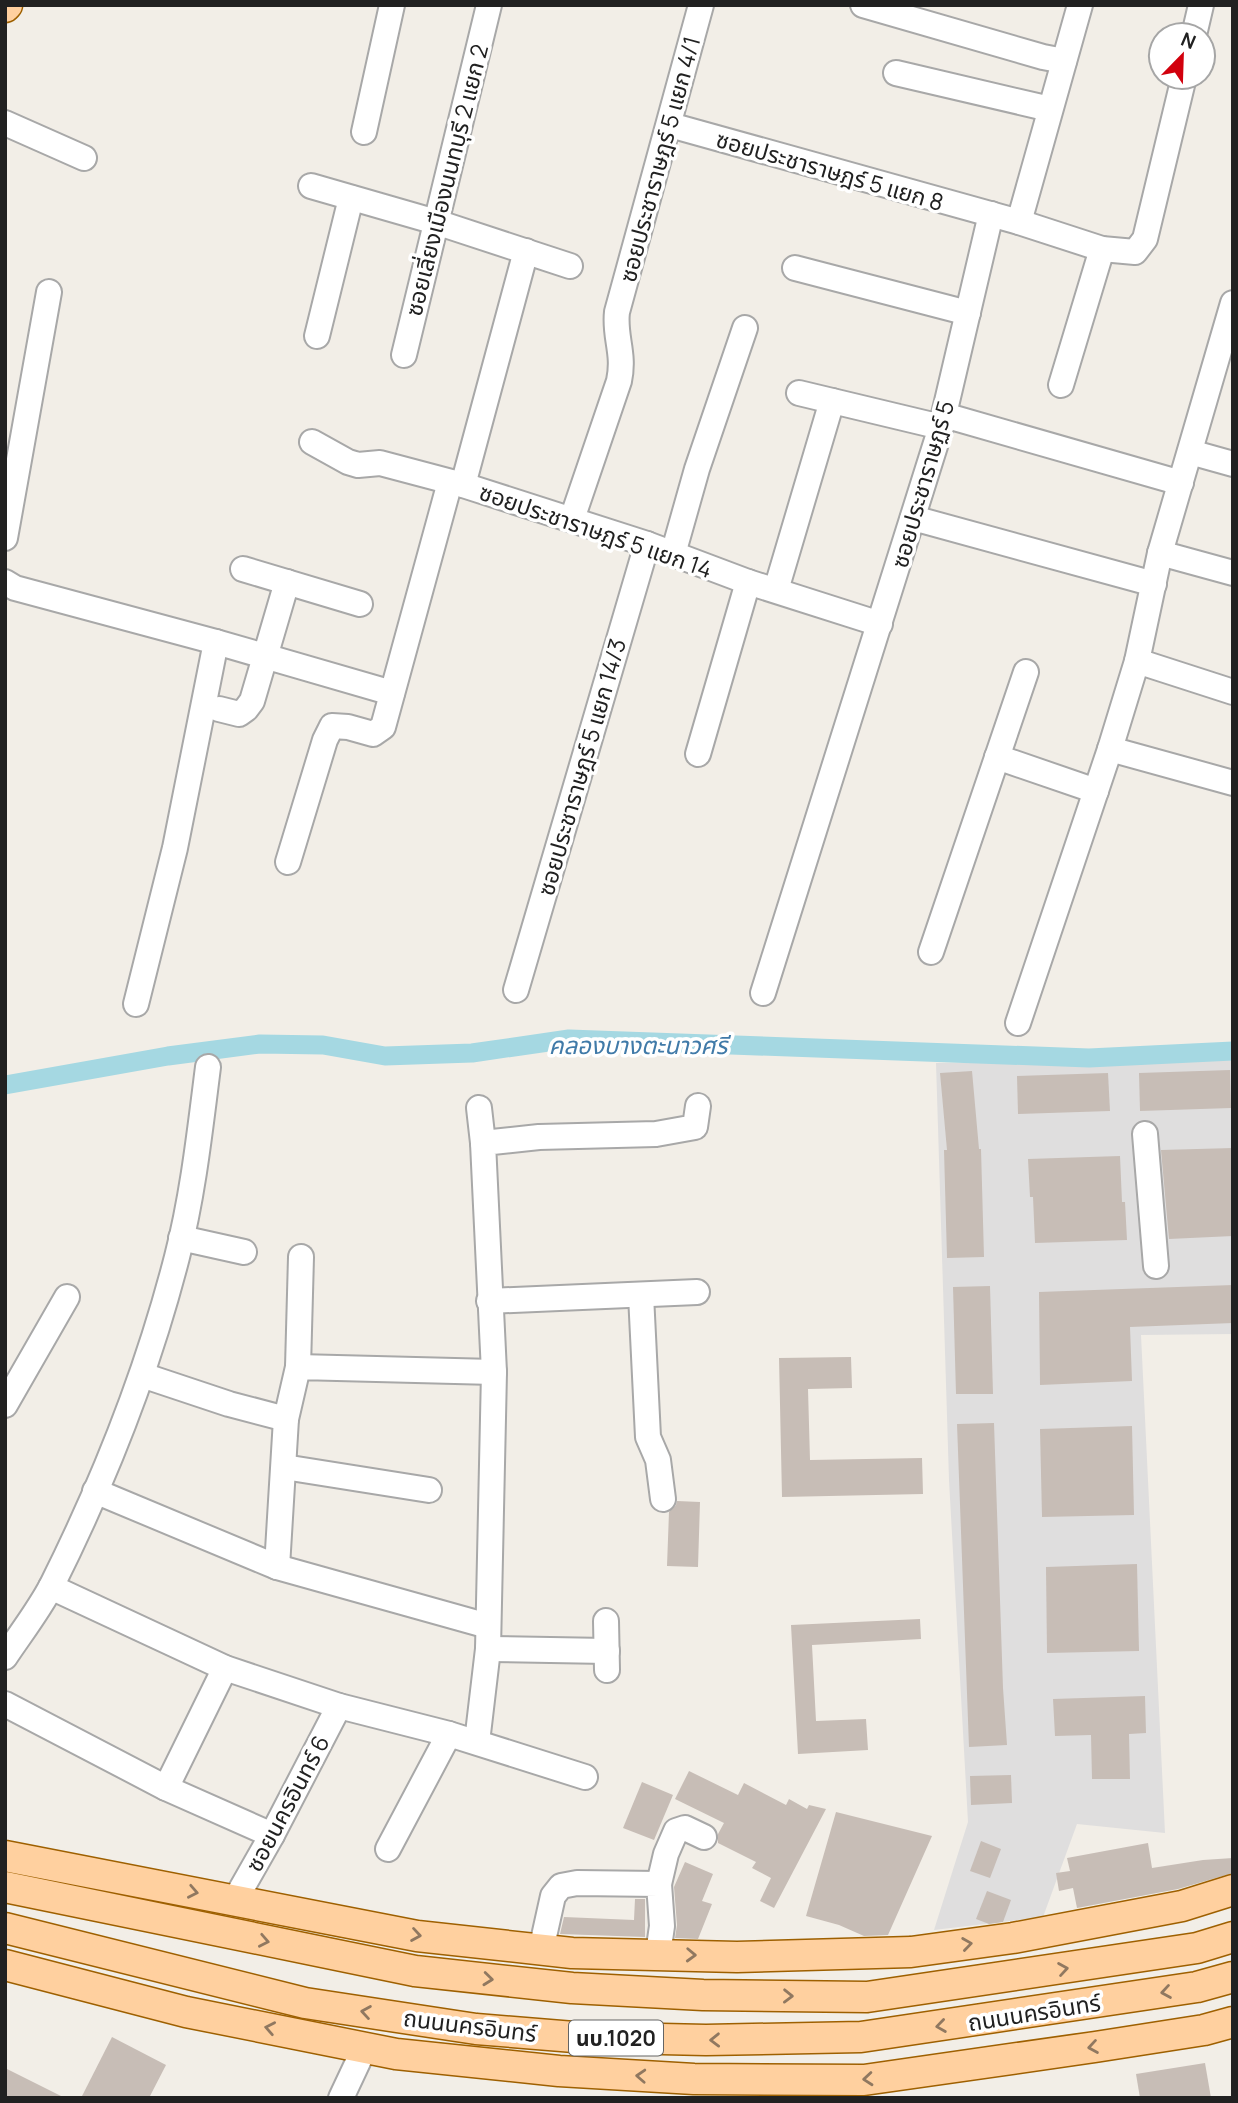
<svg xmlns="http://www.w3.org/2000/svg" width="1238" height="2103" font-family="Manrope,'Noto Sans Thai',sans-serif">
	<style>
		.residential { fill: #dfdede }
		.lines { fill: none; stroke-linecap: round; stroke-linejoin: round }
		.canal { stroke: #a5d8e2; stroke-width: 19 }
		.building { fill: #c7bdb6 }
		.minor-casing { stroke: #a8a8a8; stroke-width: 28 }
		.major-casing { stroke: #9e6000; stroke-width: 33 }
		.minor { stroke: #fff; stroke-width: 24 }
		.major { stroke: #ffd09f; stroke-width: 30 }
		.oneway { stroke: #907860 }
		.labels { text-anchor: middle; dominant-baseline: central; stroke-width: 7; stroke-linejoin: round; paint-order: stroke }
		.shield { fill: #fff; stroke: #646464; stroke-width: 2 }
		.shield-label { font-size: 21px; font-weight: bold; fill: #212121 }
		.street-label { font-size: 23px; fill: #212121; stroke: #fff }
		.water-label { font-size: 24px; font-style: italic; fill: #407aa8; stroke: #fff }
	</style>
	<rect width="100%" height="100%" fill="#f2eee7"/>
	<polygon class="residential" points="1233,1060 1233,1334 1141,1335 1165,1833 1077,1824 1043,1917 934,1930 968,1822 949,1480 936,1063"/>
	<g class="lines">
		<polyline class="canal" points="5,1085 168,1056 260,1044 323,1045 385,1056 472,1053 569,1039 1089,1058 1233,1051"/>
	</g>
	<g class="building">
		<polygon points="1230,1070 1231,1108 1140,1111 1139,1073"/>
		<polygon points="972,1071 979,1149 981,1149 984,1257 947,1258 944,1150 947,1150 940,1073"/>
		<polygon points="1108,1073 1110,1111 1018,1114 1017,1076"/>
		<polygon points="1233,1148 1233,1236 1169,1239 1161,1150"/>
		<polygon points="1120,1156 1122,1202 1125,1202 1127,1240 1035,1243 1033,1197 1030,1197 1028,1159"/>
		<polygon points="1233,1285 1233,1323 1130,1327 1132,1381 1040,1385 1039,1292"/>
		<polygon points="990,1286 993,1394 956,1394 953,1287"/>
		<polygon points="851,1357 852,1388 808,1389 810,1460 922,1458 923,1494 782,1497 779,1358"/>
		<polygon points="994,1423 1003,1688 1007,1745 969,1747 957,1424"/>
		<polygon points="1132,1426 1134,1515 1042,1517 1040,1429"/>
		<polygon points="677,1501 700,1502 698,1567 667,1566 669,1512 676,1505"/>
		<polygon points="1137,1564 1139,1651 1047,1653 1046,1567"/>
		<polygon points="920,1619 921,1639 812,1645 816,1721 866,1719 868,1750 798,1754 791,1625"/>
		<polygon points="1145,1696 1146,1733 1129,1734 1130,1779 1092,1779 1091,1735 1055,1736 1053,1699"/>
		<polygon points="689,1771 738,1795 744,1783 786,1805 789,1799 807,1809 809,1805 826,1809 774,1908 760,1901 771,1878 752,1868 756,1862 718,1843 718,1834 724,1823 675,1799"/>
		<polygon points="1011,1775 1012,1803 971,1805 970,1776"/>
		<polygon points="642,1782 673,1795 654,1840 623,1828"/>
		<polygon points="836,1812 932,1836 888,1935 864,1936 839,1925 806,1916"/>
		<polygon points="981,1841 1001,1849 990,1878 970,1871"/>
		<polygon points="1148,1843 1152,1868 1203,1860 1233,1858 1233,1873 1178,1889 1077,1908 1073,1888 1059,1891 1056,1873 1070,1871 1067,1858"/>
		<polygon points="685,1862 713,1874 702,1901 712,1904 698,1939 675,1938 677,1925 674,1887"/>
		<polygon points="987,1891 1011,1900 1003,1922 989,1924 976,1919"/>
		<polygon points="635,1899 645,1899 645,1937 560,1934 564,1917 634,1920"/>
		<polygon points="112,2037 166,2065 149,2098 81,2098"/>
		<polygon points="1205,2063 1211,2098 1140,2098 1136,2074"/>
		<polygon points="5,2068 65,2098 5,2098"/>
	</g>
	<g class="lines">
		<g class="minor-casing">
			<g id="minor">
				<polyline points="863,5 1043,57 1064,61"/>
				<polyline points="1194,35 1201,5"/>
				<polyline points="896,73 1050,109"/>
				<polyline points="5,123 84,158"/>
				<polyline points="670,125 1019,222 1080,5"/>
				<polyline points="364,132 392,5"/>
				<polyline points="311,186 436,222 570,266"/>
				<polyline points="1019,222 1102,249 1135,252 1145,239 1184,77"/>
				<polyline points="795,268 968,313"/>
				<polyline points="317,336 351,198"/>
				<polyline points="404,355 489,5"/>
				<polyline points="1061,385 1102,249"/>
				<polyline points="799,393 941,427"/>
				<polyline points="944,415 1181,483"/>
				<polyline points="312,442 348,462 358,465 380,463 463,485 647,544 748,582 880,624"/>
				<polyline points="1190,452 1233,464"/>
				<polyline points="463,485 526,251"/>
				<polyline points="913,518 1154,584"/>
				<path d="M572,519l47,-138c6,-28 -5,-44 -2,-69l84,-307"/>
				<polyline points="5,538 49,292"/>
				<polyline points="1160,553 1233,573"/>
				<polyline points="673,554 697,469 745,328"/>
				<polyline points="243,569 360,604"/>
				<polyline points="5,582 15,588 216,642 392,693"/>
				<polyline points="776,590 832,401"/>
				<polyline points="1137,661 1233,692"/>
				<polyline points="219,709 239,714 246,709 252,701 287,582"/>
				<polyline points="1110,749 1233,783"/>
				<polyline points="698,754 748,582"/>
				<polyline points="997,757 1096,791"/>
				<polyline points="288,862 325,740 332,726 348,727 373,734 383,727 450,482"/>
				<polyline points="931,952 1026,672"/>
				<polyline points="516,990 647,544"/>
				<polyline points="763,993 941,427 991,214"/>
				<polyline points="136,1004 175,848 216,642"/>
				<polyline points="1018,1023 1110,749 1137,661 1160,553 1233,303"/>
				<polyline points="479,1108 483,1143"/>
				<polyline points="1145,1134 1156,1266"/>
				<polyline points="181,1238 244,1252"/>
				<polyline points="641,1295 648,1437 658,1460 663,1499"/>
				<polyline points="489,1301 697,1292"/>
				<polyline points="298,1367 301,1257"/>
				<polyline points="142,1375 229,1404 286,1419"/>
				<polyline points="5,1405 67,1297"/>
				<polyline points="284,1467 429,1490"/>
				<polyline points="95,1491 277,1567 488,1626"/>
				<polyline points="277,1567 286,1419 298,1367 494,1372"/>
				<polyline points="51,1587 225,1668 339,1706 449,1734 585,1777"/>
				<polyline points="606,1621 607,1670"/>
				<polyline points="488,1649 607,1651"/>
				<path d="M5,1657c16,-24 34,-47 47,-72 52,-104 96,-215 125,-328 16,-62 23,-127 31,-190"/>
				<polyline points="5,1704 166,1788 272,1835"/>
				<polyline points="477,1742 488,1649 494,1372 483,1143 539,1137 656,1134 695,1127 698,1106"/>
				<polyline points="166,1788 225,1668"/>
				<polyline points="388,1849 449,1734"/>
				<polyline points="659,1884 666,1854 676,1831 685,1828 704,1837"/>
				<polyline points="235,1900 272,1835 339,1706"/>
				<polyline points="541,1950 553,1896 561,1886 577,1883 659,1884 662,1926 658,1954"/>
				<polyline points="341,2098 365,2047"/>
			</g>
		</g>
		<g class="major-casing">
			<g id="major">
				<polyline points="5,7 7,5"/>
				<polyline points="5,1856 417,1936 572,1953 737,1957 911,1952 1013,1938 1182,1906 1233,1890"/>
				<polyline points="5,1887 415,1971 572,1988 703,1995 867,1997 1197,1948 1233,1937"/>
				<polyline points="5,1928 305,2003 476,2029 574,2037 706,2040 861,2037 1197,1987 1233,1977"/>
				<polyline points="5,1965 186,2012 396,2054 559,2071 694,2079 864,2080 1095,2047 1204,2030 1233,2022"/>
			</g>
		</g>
		<use href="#minor" class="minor"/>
		<use href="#major" class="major"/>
	</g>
	<defs><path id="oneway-chevron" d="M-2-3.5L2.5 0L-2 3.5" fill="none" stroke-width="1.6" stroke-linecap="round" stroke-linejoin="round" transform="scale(1.75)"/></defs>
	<g class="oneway">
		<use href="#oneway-chevron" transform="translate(193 1892) rotate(11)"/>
		<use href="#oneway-chevron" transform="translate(416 1935) rotate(9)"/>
		<use href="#oneway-chevron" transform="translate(264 1941) rotate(11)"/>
		<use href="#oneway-chevron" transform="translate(967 1944) rotate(-8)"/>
		<use href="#oneway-chevron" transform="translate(691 1955) rotate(2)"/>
		<use href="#oneway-chevron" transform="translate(1063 1969) rotate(-9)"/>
		<use href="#oneway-chevron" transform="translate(488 1979) rotate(6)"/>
		<use href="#oneway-chevron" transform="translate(1166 1992) rotate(171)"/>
		<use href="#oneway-chevron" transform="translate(788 1996) rotate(1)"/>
		<use href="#oneway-chevron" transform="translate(366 2012) rotate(-171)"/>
		<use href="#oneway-chevron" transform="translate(941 2026) rotate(172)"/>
		<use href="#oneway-chevron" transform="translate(270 2028) rotate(-169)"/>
		<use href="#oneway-chevron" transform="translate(715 2040) rotate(179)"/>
		<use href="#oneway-chevron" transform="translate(1093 2047) rotate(171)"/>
		<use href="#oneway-chevron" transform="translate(641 2076) rotate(-177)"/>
		<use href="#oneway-chevron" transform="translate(868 2079) rotate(175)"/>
	</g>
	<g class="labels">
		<rect class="shield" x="569" y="2020.5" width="94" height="35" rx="5"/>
		<g class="shield-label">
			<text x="616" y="2038">นบ.1020</text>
		</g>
		<g class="street-label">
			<text transform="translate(659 159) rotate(-75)">ซอยประชาราษฎร์ 5 แยก 4/1</text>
			<text transform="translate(830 170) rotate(16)">ซอยประชาราษฎร์ 5 แยก 8</text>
			<text transform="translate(446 180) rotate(-76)">ซอยเลี่ยงเมืองนนทบุรี 2 แยก 2</text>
			<text transform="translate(922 484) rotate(-74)">ซอยประชาราษฏร์ 5</text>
			<text transform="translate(596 530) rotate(19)">ซอยประชาราษฎร์ 5 แยก 14</text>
			<text transform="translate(581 767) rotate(-74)">ซอยประชาราษฎร์ 5 แยก 14/3</text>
			<text transform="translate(287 1803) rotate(-62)">ซอยนครอินทร์ 6</text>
			<text transform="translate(1034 2012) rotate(-9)">ถนนนครอินทร์</text>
			<text transform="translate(470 2025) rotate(7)">ถนนนครอินทร์</text>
		</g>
		<g class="water-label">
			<text x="638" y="1044">คลองบางตะนาวศรี</text>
		</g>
	</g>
	<rect width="1238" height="2103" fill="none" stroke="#212121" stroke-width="14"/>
	<g transform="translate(1182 56) rotate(23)"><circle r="33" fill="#ffffff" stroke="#a6a6a6" stroke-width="2"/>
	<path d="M0-5L12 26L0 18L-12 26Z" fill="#d2000d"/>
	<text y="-10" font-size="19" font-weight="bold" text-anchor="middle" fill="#212121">N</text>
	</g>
</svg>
